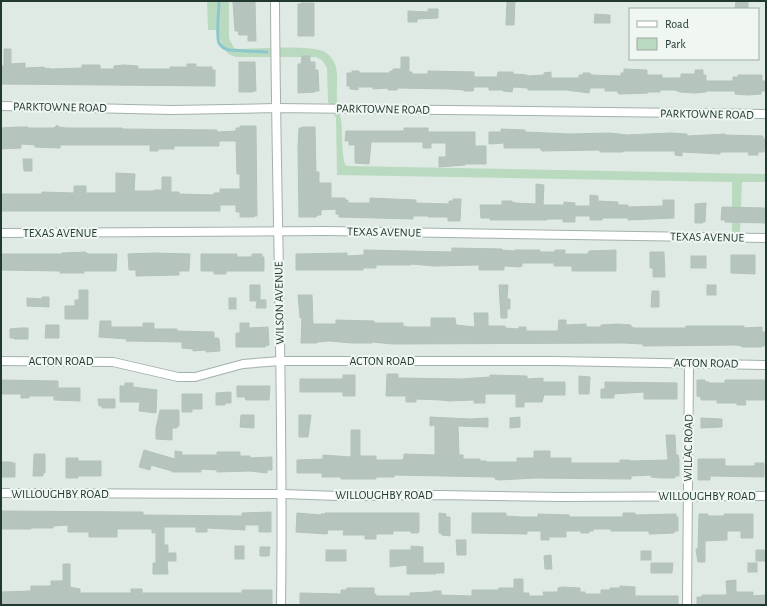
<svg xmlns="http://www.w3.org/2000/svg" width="767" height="606" font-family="'Alegreya Sans',sans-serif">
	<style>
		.green { fill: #badac0 }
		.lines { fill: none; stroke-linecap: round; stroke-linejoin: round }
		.stream { stroke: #8bc7cc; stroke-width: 3 }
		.building { fill: #b5c4bd; stroke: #b3c3bb }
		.street-casing { stroke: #a3b1ab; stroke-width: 10 }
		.street { stroke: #fff; stroke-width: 8 }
		.labels { text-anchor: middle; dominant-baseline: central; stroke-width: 4; stroke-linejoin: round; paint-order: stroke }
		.street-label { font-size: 12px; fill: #223931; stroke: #f0f7f3 }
	</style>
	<rect width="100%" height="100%" fill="#e0eae4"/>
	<path class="green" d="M207,1h22v37l5,10 3,1c19,0 73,-5 88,3 5,3 8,8 10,12 4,11 1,25 2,37 0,6 3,12 4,18 2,15 0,31 4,46l3,1 418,8v8h-24l-2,52h-8v-52l-395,-7 -1,-57 -8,-16 -1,-34 -5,-8 -6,-3h-80c-14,-4 -15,-14 -18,-27h-10z"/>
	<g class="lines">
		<path class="stream" d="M219,1c0,9 -3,35 0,42 2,4 6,6 10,7l38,2"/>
	</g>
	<g class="building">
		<polygon points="507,1 515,1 514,25 506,25"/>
		<polygon points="736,1 748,1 748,9 735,9"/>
		<polygon points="233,2 255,2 256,41 248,41 248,35 239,35 238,31 235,31"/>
		<polygon points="301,3 314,3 314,36 298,36 298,4 301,4"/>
		<polygon points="428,9 438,9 438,18 417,19 417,22 408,22 408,11 428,12"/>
		<polygon points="595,14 610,15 610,23 594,23"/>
		<polygon points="4,49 11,49 11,64 25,63 25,68 44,67 44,68 52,69 82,68 82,65 100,65 100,69 114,69 114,66 124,65 138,66 138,69 170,69 170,67 187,67 187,64 196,64 196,67 212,67 212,70 215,70 215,86 1,84 1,66 4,66"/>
		<polygon points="302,56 310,56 310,62 315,62 315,70 318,70 319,91 315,91 315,92 298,93 298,64 301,64"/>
		<polygon points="401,57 409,57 409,72 412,72 412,74 428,74 428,71 474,72 474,77 497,77 498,72 513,72 513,74 527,75 527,76 544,75 544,73 551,72 551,78 579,78 579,75 583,75 583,73 590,73 591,75 621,76 621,73 624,73 624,69 647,70 647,74 648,75 662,75 662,78 679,78 681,77 681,74 695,74 695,70 703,70 703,75 706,75 706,81 733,81 733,77 738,77 738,75 762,75 762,81 765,81 765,91 761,91 761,94 747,95 735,94 735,91 706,91 706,92 695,93 680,92 675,90 660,90 660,92 648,92 648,93 619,94 617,91 605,91 605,88 590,88 589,93 566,90 528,90 528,88 513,87 512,92 503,91 503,90 489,90 489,87 474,87 473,91 464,91 464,90 450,89 398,88 397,90 388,90 388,88 373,89 373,87 358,87 358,90 350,89 350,86 347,86 347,73 352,73 352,71 359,71 359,73 390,73 390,71 393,71 393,69 401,69"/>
		<polygon points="239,62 255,62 256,91 253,91 253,92 239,92"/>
		<polygon points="57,125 59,127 66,128 122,128 122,129 217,130 217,132 236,131 236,128 240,128 240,126 256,126 257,216 254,216 254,217 240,217 240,212 236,212 236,205 220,205 220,211 1,211 1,194 42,194 42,192 74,193 74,186 86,186 86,193 116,193 116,173 135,174 134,191 154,191 154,190 162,190 162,177 171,177 171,192 179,192 179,194 214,195 214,193 220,193 220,189 240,189 240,174 237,174 236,141 219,141 219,146 174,146 174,149 158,149 158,151 150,151 150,145 60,145 60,148 35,147 35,145 21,144 21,148 1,149 1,128 18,127 28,127 28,128 54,128"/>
		<polygon points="302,127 315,127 316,172 319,172 319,183 331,183 331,198 345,198 345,200 348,200 348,203 370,203 370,198 416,200 416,203 449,204 449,201 453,201 453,199 461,199 460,221 448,221 448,217 428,217 428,216 413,216 413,219 339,217 339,214 336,214 336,209 321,210 321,215 318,215 316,217 299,217 298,148 299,128 302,128"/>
		<polygon points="404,128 428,128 428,132 475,132 475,146 486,146 486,164 465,164 465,165 439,167 439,157 446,157 446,143 431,143 431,148 423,148 423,142 371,142 369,164 355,163 355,145 349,145 349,141 345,141 346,131 404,131"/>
		<polygon points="501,129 525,130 525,132 570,134 610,133 627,135 670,133 687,134 687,136 725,134 725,135 763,136 763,139 765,139 764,152 758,152 758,155 748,155 749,152 720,152 720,154 682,152 682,156 675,155 675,151 623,151 623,152 600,152 600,150 542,151 540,148 504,148 504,143 489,144 489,132 501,132"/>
		<polygon points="23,159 32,159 32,171 24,171"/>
		<polygon points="536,184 544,185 543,205 564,205 564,202 575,203 575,206 590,206 590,195 598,196 598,201 618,202 618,205 628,205 628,207 663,206 663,200 674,200 674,218 628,220 628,218 602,218 602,220 590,220 590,216 575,216 575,222 563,222 563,219 547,219 547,220 490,220 490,218 481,218 480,205 502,205 502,201 512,201 512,202 515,203 536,204"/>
		<polygon points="706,203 705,222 703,221 703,223 695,223 695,204"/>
		<polygon points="722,207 766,208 766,223 725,222 725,220 721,220"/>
		<polygon points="452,248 502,249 502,250 515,251 515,250 540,250 540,252 555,252 555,250 565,250 565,254 588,254 589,251 616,250 616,271 572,271 572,266 554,266 554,263 522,263 522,266 520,267 504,266 504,270 479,270 479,265 434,266 411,264 411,265 376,265 376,268 363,268 363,270 296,270 296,254 347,253 347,256 364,255 364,250 452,252"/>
		<polygon points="85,252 88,254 117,254 116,271 84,271 84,273 60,273 60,271 1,270 1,254 62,254 62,253"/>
		<polygon points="650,252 664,252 665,277 653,277 653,268 650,268"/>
		<polygon points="155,253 190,254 189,271 179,271 179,275 136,276 136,270 129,270 128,254"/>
		<polygon points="201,254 237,254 237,257 252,257 252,254 262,254 262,257 264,257 264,271 226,271 226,274 214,274 214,271 201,271"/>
		<polygon points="731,255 755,255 755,274 731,273"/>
		<rect x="691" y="256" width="15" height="12"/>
		<polygon points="250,285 260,285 260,300 266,300 266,308 256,308 257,301 250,301"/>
		<polygon points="499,285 508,285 507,299 510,299 510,309 507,309 507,318 501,318"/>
		<rect x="707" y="285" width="9" height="10"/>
		<polygon points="79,290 88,290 88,319 65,319 65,306 75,306 75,300 79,300"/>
		<polygon points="652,291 659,291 659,307 651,307"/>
		<polygon points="298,295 312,295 313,324 336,324 336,320 374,321 374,323 403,323 403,326 408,327 430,327 431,326 431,318 455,318 456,325 475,327 474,313 488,313 488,326 505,326 505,328 519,329 519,327 526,327 526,331 558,331 559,320 566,320 566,325 586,324 586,327 601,327 601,325 618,324 631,325 631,327 635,328 686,328 686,326 744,326 744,328 762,327 762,332 765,332 766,346 762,346 762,347 742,347 742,346 736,345 643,346 643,344 624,343 393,344 372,342 372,343 352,343 329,341 317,342 317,343 301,343 302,317 300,318"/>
		<polygon points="42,297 49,297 49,307 27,306 27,298 42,299"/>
		<rect x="229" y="298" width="7" height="11"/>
		<polygon points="100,321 111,321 111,327 143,327 143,323 154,323 154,329 177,329 177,331 214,332 214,338 218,338 219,339 220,351 206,352 206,350 193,351 193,349 182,348 182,342 126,341 127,339 99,337"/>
		<polygon points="240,323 249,323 249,328 268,327 269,345 265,346 265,347 236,347 236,333 240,333"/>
		<polygon points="46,325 59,325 59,338 45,338"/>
		<polygon points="20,328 28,328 28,339 14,339 14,338 10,338 10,329"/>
		<polygon points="387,374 398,374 398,378 461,379 490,377 490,375 527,376 527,379 543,378 543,382 565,382 565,395 544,395 542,402 524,402 524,407 516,407 516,394 485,394 485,403 474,403 474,400 449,401 441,400 416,399 416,402 406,402 406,396 386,396"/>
		<polygon points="343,375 355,375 355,396 343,396 343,392 300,392 300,379 343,379"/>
		<polygon points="579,376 590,377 589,394 579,394"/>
		<polygon points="1,380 58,381 58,388 80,388 80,401 54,400 54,396 29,396 29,398 21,398 21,394 1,394"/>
		<polygon points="697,380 705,380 705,382 709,382 709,383 725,383 725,380 766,380 766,400 745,400 746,405 737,405 737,403 717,403 717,400 701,400 701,397 697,396"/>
		<polygon points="605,382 677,383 677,399 644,399 644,392 614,394 614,398 601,398 601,389 605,389"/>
		<polygon points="125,383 133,383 133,387 157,390 156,413 139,411 140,402 120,402 120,386 125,386"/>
		<polygon points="237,386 270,386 269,400 246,400 245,397 237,397"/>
		<polygon points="231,392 231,403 225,403 225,405 216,405 216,393"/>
		<polygon points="182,394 202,394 202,409 192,409 192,412 182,412"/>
		<polygon points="98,399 115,399 115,408 102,408 102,406 99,406"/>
		<polygon points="160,410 179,410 179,426 177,426 177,428 172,428 172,440 156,439 156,428"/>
		<polygon points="241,415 254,415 254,428 240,427"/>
		<polygon points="299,415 311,415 308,437 299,437"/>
		<polygon points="430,417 470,419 488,418 488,427 458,426 459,455 463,455 463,459 480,459 480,461 486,461 486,462 517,462 517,458 534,458 534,451 550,451 550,458 571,458 571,463 620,463 620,460 630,460 630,461 668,460 666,435 675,435 676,455 678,455 679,459 679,476 675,476 675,478 660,478 651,477 651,475 631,476 631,479 536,478 499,480 495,479 495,477 394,475 394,477 376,477 376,479 341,479 341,477 322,477 322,473 297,473 297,460 323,459 323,455 351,457 351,430 360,430 360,456 376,456 376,460 403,460 403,458 404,458 404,454 435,455 435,425 430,426"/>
		<polygon points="520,417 520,427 510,428 510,418"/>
		<polygon points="701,418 722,419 722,427 701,428"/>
		<polygon points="144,450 175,459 175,451 182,452 182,455 217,455 217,452 240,452 240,456 250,456 250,458 272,457 272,470 267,470 267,473 250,471 217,472 217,470 201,469 201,472 172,472 172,471 151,465 150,470 139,467"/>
		<polygon points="34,454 45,454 45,473 43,473 43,476 33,476"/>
		<polygon points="66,458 78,458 78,461 101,461 101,476 78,476 78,478 66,478"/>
		<polygon points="698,459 725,459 725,466 755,466 755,463 764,463 764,477 710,476 710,480 698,480"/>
		<polygon points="1,462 12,462 12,463 15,463 15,477 1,477"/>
		<polygon points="1,511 137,512 143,512 143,515 242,516 242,513 271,512 271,532 259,532 259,525 245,525 245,530 207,528 207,532 196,532 196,527 164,527 164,545 168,545 168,553 176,553 176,561 167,561 168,574 153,574 153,563 156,563 156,533 152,533 152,529 117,529 117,537 89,537 89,532 68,532 68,525 53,526 53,528 31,528 31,529 1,529"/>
		<polygon points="297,513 321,515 321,514 325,514 325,513 419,513 419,531 418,533 411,533 411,531 393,531 393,534 376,534 376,539 365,539 365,535 343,535 344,530 328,530 327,534 296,532"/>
		<polygon points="439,513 446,514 446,517 450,517 450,536 442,535 441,533 439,533"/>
		<polygon points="472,513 506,513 506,516 521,517 538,517 538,514 569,515 569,517 623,517 623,513 635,513 635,515 676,514 676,517 678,517 678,531 674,531 674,533 651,534 649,534 649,531 611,531 611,529 593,529 593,531 589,531 589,533 581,533 581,531 566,531 566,537 549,537 549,540 541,540 541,531 527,531 527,534 472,533"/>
		<polygon points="699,514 708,514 708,516 724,516 724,514 753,514 753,538 741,538 741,531 727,531 727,540 705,541 705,562 698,562 696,549 698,549"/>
		<polygon points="456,540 466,540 466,555 457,555"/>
		<rect x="235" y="546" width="9" height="13"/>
		<polygon points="411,546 423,547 423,563 444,563 444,573 436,573 436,574 407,574 407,565 390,567 390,550 411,550"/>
		<polygon points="260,547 270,547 269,556 260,556"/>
		<rect x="326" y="550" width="20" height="11"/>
		<rect x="756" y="550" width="10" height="11"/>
		<rect x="641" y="551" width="10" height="9"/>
		<polygon points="551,555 552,569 545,569 544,556"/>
		<polygon points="651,563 673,563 672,573 651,573"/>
		<rect x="748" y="563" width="9" height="9"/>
		<polygon points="63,564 70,564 70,587 80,589 80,593 131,593 131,589 142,589 142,593 242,593 242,590 272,590 272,605 3,605 2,604 2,592 31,591 31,586 51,586 51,581 63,581"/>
		<polygon points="514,579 523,579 523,593 529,593 529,596 544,596 543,592 558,592 558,588 562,587 580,588 580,592 585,592 585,594 601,594 601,590 610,590 610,588 620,588 620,586 635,587 635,596 678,596 678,605 300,605 300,593 341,594 341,590 347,590 347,588 374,588 374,594 376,594 376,596 410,596 410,593 433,592 433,591 441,591 441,595 472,596 472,590 499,590 499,588 514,588"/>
		<polygon points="736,580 736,592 753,592 753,596 766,595 766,605 697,605 697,597 702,597 702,595 727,595 726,581"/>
	</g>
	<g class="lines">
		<g class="street-casing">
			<g id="street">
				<path d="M275,1c1,201 9,403 6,604"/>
				<polyline points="1,106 172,110 276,108 766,114"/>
				<polyline points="1,233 326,231 766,238"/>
				<polyline points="1,361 113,362 178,377 195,377 243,364 280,361 555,361 766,365"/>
				<polyline points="1,493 283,494 338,496 440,495 560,497 766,496"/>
				<polyline points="687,605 689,363"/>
			</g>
		</g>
		<use href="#street" class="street"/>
	</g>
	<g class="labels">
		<g class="street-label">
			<text transform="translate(60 107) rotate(1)">PARKTOWNE ROAD</text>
			<text transform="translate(383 109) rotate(1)">PARKTOWNE ROAD</text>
			<text transform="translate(707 114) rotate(1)">PARKTOWNE ROAD</text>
			<text transform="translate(384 232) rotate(1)">TEXAS AVENUE</text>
			<text x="60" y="233">TEXAS AVENUE</text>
			<text transform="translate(707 237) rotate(1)">TEXAS AVENUE</text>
			<text transform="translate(279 303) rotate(-91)">WILSON AVENUE</text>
			<text x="61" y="361">ACTON ROAD</text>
			<text x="382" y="361">ACTON ROAD</text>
			<text transform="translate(706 363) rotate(1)">ACTON ROAD</text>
			<text transform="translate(688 448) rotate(-89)">WILLAC ROAD</text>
			<text x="60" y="494">WILLOUGHBY ROAD</text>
			<text x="384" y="495">WILLOUGHBY ROAD</text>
			<text x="707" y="496">WILLOUGHBY ROAD</text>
		</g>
	</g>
	<rect width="767" height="606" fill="none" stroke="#223931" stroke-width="4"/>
	<rect x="629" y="8" width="130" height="52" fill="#f0f7f3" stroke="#9eaba5"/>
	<rect x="637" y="21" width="20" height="6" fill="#ffffff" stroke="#9eaba5"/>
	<text x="665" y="28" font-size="12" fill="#223931">Road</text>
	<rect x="637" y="38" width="20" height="12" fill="#badac0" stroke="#9eaba5"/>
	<text x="665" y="48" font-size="12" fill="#223931">Park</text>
</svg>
